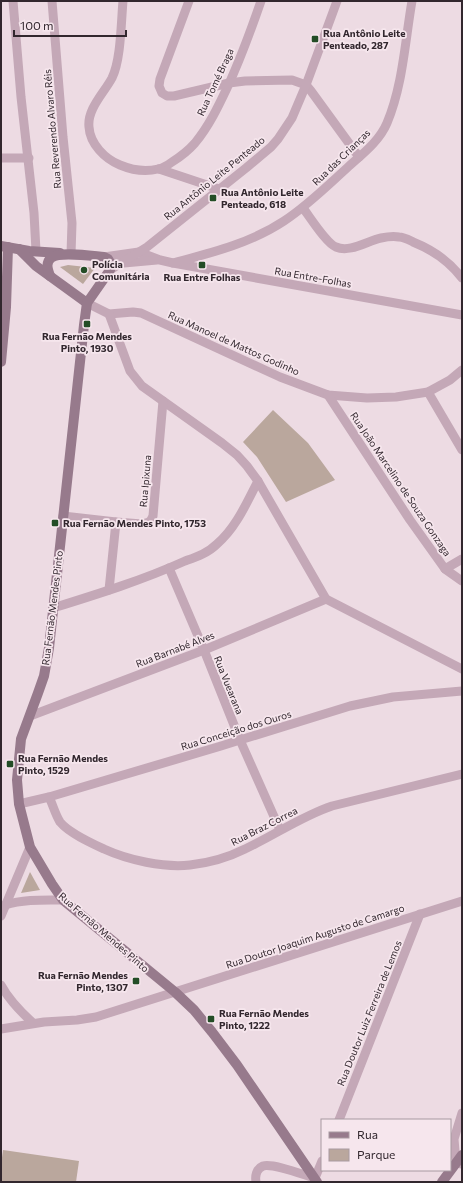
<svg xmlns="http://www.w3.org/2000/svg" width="463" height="1183" font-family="Commissioner,sans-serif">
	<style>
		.green { fill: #baa79d }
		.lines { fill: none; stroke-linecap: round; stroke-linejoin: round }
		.street { stroke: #c4a8b7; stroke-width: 9 }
		.secondary { stroke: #977a8c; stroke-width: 10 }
		.poi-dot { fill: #234d26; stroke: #f6e6ed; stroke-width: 1.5 }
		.labels { text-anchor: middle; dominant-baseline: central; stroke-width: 3.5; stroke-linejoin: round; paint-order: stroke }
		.poi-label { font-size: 10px; font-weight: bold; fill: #32272e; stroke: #f6e6ed; text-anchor: start }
		.street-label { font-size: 10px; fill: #32272e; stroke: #f6e6ed }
	</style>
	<rect width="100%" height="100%" fill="#eddbe3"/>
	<g class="green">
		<polygon points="68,265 95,268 83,284 60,267"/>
		<polygon points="273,410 308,443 335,480 286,502 257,457 243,442"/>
		<polygon points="30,872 40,890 21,893"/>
		<polygon points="3,1150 79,1161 76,1182 1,1182 1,1165"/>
	</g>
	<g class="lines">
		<g class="street">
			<polyline points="13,1 21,97 34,213 36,251"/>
			<polyline points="52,1 63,137 72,223 71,254"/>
			<path d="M123,1c-2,22 -2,59 -11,77 -8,15 -25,31 -23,49 1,17 16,32 31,38 12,5 26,7 38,4 5,-1 10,-4 14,-7 8,-5 16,-11 23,-19 14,-17 23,-36 32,-55 13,-28 24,-58 34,-87"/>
			<polyline points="189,1 160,79 159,86 162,93 167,96 174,96 229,83 245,81 292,80 306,85 311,91 359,157"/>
			<polyline points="1,158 29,158"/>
			<polyline points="159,169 219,189"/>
			<path d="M303,208c7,9 23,35 33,39 14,6 31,-6 45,-9 5,-1 12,-2 18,-1 5,0 10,3 14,5 20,8 36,19 49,36"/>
			<polyline points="104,257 139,252 160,260 173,263 462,315"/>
			<polyline points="124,263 157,260"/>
			<path d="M173,263c38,-10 78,-20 111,-42 23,-15 42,-34 63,-53 14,-13 32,-26 40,-45 16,-38 18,-82 25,-122"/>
			<polyline points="110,270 147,247 246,168 271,147 278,139 292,118 306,85 333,12 337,1"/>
			<polyline points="87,303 109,314 133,312 141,313 280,377 328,395 367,398 396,397 428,392 450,380 462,370"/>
			<polyline points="109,314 130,371 142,386 222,443 237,455 247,466 258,481 326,599 462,669"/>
			<polyline points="428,392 462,450"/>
			<polyline points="328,395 410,520 445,569 462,581"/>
			<polyline points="63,516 116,522 142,524 149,522 151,520 153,516 163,401"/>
			<polyline points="169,568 204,650 240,740 280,830"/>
			<polyline points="445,569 462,559"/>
			<polyline points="109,590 116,522"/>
			<path d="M53,608c45,-14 90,-28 132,-47 11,-4 23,-8 32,-17 19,-16 30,-42 41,-63"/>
			<polyline points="30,716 204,650 326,599"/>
			<path d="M49,797c4,8 6,17 11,25 9,11 31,21 44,27 24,11 60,19 86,16 18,-2 39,-8 55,-16 30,-14 57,-33 87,-43l130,-32"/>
			<polyline points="19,804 49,797 221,746 240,740 350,706 374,701 393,697 462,691"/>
			<path d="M5,905c19,-6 39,-5 58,-5"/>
			<polyline points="1,916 30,847"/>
			<path d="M1,985c8,15 20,27 32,38"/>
			<polyline points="1,1029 44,1022 77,1020 96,1017 462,901"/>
			<polyline points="462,1113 454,1139 456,1163 462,1164"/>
			<polyline points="339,1120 420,914"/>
			<path d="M256,1182c-1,-6 0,-13 7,-16 10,-3 41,9 52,12l7,-17"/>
		</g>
		<g class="secondary">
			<polyline points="1,246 29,251 60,253"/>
			<polyline points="19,249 36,266 87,303"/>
			<path d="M50,276c-2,-6 -5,-13 1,-18 8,-7 41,-2 53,-1l4,2 3,5 -1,6 -23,33 -3,22 -35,323 -5,28 -6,17 -17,46 -4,41 2,24 11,43 22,37 11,16 112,92 19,18 18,22 25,33 80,117"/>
			<polyline points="1,362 6,307 8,247"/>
			<polyline points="442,1182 462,1155"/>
		</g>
	</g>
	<g class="poi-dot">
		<rect x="311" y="35" width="8" height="8" rx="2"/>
		<rect x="209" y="194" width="8" height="8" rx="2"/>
		<rect x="198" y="261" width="8" height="8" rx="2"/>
		<circle cx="84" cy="270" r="4"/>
		<rect x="83" y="320" width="8" height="8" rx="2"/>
		<rect x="51" y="519" width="8" height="8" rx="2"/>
		<rect x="6" y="760" width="8" height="8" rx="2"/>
		<rect x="132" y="977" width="8" height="8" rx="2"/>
		<rect x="207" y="1015" width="8" height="8" rx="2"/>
	</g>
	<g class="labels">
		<g class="poi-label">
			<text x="323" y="33">Rua Antônio Leite<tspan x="323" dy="12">Penteado, 287</tspan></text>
			<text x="221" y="192">Rua Antônio Leite<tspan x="221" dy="12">Penteado, 618</tspan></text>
			<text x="92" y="264">Polícia<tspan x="92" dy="12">Comunitária</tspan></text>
			<text x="202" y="277" text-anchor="middle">Rua Entre Folhas</text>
			<text x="87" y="336" text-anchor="middle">Rua Fernão Mendes<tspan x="87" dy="12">Pinto, 1930</tspan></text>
			<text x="63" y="523">Rua Fernão Mendes Pinto, 1753</text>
			<text x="18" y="758">Rua Fernão Mendes<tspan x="18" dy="12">Pinto, 1529</tspan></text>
			<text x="128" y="975" text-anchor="end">Rua Fernão Mendes<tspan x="128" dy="12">Pinto, 1307</tspan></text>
			<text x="219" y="1013">Rua Fernão Mendes<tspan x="219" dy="12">Pinto, 1222</tspan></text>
		</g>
		<g class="street-label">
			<text transform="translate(215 82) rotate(-65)">Rua Tomé Braga</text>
			<text transform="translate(52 129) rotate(-95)">Rua Reverendo Alvaro Réis</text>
			<text transform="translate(341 157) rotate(-44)">Rua das Crianças</text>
			<text transform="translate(214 178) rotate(-39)">Rua Antônio Leite Penteado</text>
			<text transform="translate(313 277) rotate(10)">Rua Entre-Folhas</text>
			<text transform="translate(234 343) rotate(24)">Rua Manoel de Mattos Godinho</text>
			<text transform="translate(145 481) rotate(-85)">Rua Ipixuna</text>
			<text transform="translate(401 484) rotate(56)">Rua João Marcelino de Souza Gonzaga</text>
			<text transform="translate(52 608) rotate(-83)">Rua Fernão Mendes Pinto</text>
			<text transform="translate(175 649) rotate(-21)">Rua Barnabé Alves</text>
			<text transform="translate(229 685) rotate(68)">Rua Vuearana</text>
			<text transform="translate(236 730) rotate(-17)">Rua Conceição dos Ouros</text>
			<text transform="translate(264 826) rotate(-27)">Rua Braz Correa</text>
			<text transform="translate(104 932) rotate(41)">Rua Fernão Mendes Pinto</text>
			<text transform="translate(315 936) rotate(-18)">Rua Doutor Joaquim Augusto de Camargo</text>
			<text transform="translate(369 1013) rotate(-68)">Rua Doutor Luiz Ferreira de Lemos</text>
		</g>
	</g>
	<rect width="463" height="1183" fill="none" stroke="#32272e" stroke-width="4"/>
	<rect x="321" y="1119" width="130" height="52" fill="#f6e6ed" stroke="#a89aa1"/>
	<rect x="329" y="1132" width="20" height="6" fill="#977a8c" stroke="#a89aa1"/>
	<text x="357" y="1139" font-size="12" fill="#32272e">Rua</text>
	<rect x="329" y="1149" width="20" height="12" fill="#baa79d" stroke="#a89aa1"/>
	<text x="357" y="1159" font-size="12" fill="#32272e">Parque</text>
	<path d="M14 30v6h112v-6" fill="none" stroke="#32272e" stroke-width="2"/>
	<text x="20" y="30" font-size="12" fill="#32272e" stroke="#f6e6ed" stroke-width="3" paint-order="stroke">100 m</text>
</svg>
